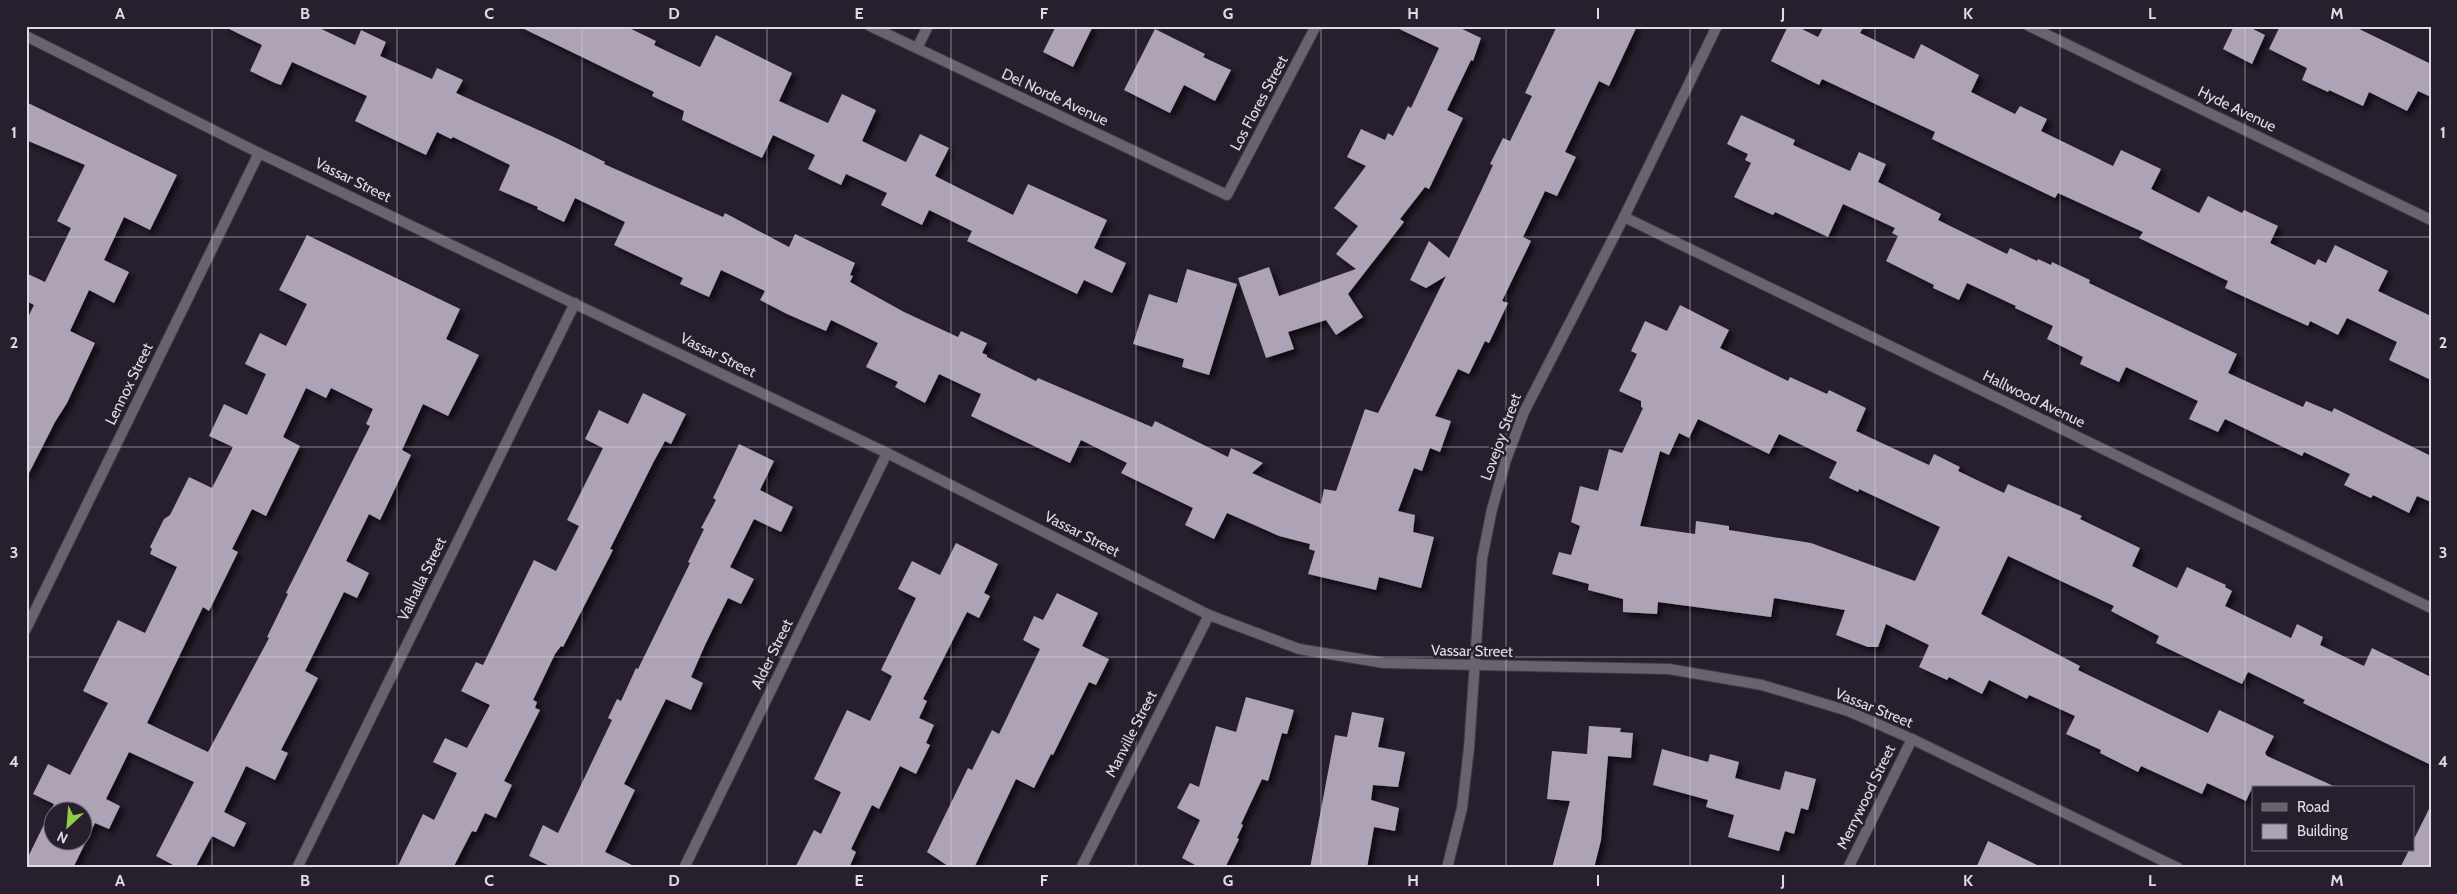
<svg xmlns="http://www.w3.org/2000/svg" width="2457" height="894" font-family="Cabin,sans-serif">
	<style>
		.building { fill: #ada2b6; fill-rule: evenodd; filter: url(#shadow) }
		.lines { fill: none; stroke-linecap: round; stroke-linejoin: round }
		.street-casing { stroke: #413848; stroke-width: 12 }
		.street { stroke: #68636c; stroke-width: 10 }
		.grid { fill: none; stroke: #e0dae5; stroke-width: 1; stroke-opacity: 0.55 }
		.labels { text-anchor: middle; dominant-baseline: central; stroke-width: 5; stroke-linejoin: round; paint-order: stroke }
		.street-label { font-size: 15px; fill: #e0dae5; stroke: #271e2e }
		.neatline { fill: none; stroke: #e0dae5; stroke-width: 2 }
		.grid-label { font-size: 16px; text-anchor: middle; font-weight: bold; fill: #e0dae5 }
	</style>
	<defs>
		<filter id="shadow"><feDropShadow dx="4.5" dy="4.5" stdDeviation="2.5" flood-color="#0009"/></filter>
	</defs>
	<rect width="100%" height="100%" fill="#271e2e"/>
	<g class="building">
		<polygon points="223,26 315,26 355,45 361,30 386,42 380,56 432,79 437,68 463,80 456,93 556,138 605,162 604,164 723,217 725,213 789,247 795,234 855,263 850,275 853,276 850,282 904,312 958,337 961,331 987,343 982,353 987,355 987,357 1036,381 1038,378 1152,427 1155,421 1228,457 1231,448 1263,463 1252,473 1321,504 1324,489 1336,491 1365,409 1378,413 1446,276 1426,288 1410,280 1429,241 1449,258 1482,189 1493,165 1490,164 1503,138 1510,141 1532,96 1525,93 1557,26 1637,26 1609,86 1599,81 1565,152 1576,157 1557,196 1545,191 1523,237 1531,241 1502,301 1508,303 1489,343 1485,341 1469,374 1458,369 1435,416 1451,421 1440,452 1430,448 1422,471 1414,468 1398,511 1415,515 1413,532 1434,537 1421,588 1379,577 1376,590 1308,574 1315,551 1309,549 1310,544 1279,536 1227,513 1214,539 1185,525 1193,508 1121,473 1127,463 1081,440 1070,463 971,416 981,394 939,374 925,403 895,387 898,382 866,367 878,343 831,320 826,331 787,314 760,300 765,291 721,270 709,297 680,284 683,278 614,245 625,222 575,198 564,222 537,209 538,207 499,190 510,165 453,137 451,139 437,132 426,155 355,121 367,96 292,62 281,85 275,83 250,71 262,45"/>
		<polygon points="518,26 625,26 656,41 654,45 700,67 716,35 792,73 779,101 828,123 842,94 876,110 862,141 906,162 920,134 949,148 935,176 1013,215 1028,184 1107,220 1094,248 1126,263 1112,293 1084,280 1077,294 967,241 972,231 929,210 922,225 881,205 887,193 846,174 841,185 808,169 815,155 773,135 762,158 682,120 684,111 652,96 654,92"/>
		<polygon points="1056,26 1093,26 1073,67 1043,52"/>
		<polygon points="1393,26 1456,26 1481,38 1473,61 1471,60 1447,110 1463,118 1429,189 1425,187 1400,219 1404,222 1348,294 1363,317 1336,335 1326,320 1288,332 1294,349 1266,358 1238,278 1269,267 1279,296 1356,269 1336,254 1358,226 1334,208 1366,166 1347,157 1361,129 1385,140 1388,133 1393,136 1408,106 1411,108 1439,48"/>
		<polygon points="1788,26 1796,26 1818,37 1824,26 1864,26 1860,33 1914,59 1921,44 1979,75 1971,92 2015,114 2020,106 2047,119 2041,131 2113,166 2121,150 2161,169 2151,189 2199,213 2208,196 2242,213 2244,210 2278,226 2270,243 2315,265 2318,259 2326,263 2335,245 2388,271 2378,291 2431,316 2431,380 2389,360 2397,342 2347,318 2338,335 2310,321 2308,326 2225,288 2228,281 2139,238 2143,232 2058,193 2055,198 1932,139 1935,132 1822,79 1819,85 1771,61"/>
		<polygon points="2234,26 2247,26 2265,35 2252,64 2223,49"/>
		<polygon points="2280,26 2353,26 2431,64 2431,97 2418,91 2407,111 2369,92 2363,106 2329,90 2328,92 2302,80 2307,68 2269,49"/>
		<polygon points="1155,29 1205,54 1203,57 1231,70 1215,101 1184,85 1170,113 1124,90"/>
		<polygon points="26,102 177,175 150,230 124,217 104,260 129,272 114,303 89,290 70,331 95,343 67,403 55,422 26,479 26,321 34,305 26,301 26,273 45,282 71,228 57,221 85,165 26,140"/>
		<polygon points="1741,115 1795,140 1793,145 1850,171 1859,152 1886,164 1878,182 1941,214 1938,220 2007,254 2010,248 2037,261 2038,259 2051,265 2052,262 2090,280 2089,283 2237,354 2228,373 2303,407 2306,401 2332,412 2334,408 2431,456 2431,502 2417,496 2409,513 2373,495 2371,498 2344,485 2350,474 2304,452 2302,456 2225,419 2218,432 2189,419 2198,401 2126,367 2119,382 2080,364 2083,357 2047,339 2053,326 2015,308 2016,306 1967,283 1959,300 1933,288 1934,285 1886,261 1898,236 1892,233 1895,228 1843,204 1828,237 1775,212 1773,215 1734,197 1751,163 1745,160 1748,154 1727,144"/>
		<path d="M307,235l153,74 -14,30 33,16 -31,61 -25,-12 -21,46 9,5 -19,40 -12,25 -11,-6 -23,47 23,12 -12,25 -13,-6 -39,79 13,7 -37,72 7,3 -13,27 -29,-14 -22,46 22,11 -12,24 -22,-11 -17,32h-16l-23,-12 38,-74 -65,-30 -23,47 14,7 -11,23 -14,-6 -22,45h-47v-7l28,-57 -21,-10 15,-30 22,11 38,-72 -25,-12 35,-71 27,13 32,-66 -27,-13 2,-5 -2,-2 14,-28 6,-4 19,-38 23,11 21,-41 -24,-11 15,-32 23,11 19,-41 -21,-10 15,-31 26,13 21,-42 -28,-14zM306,388l20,10 5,-10 42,21 -7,15 4,2 -84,167 2,1 -21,43 2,1 -61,114 -61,-29 56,-116 6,4 29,-59 -6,-3 20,-40 14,7 34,-70 -17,-9zM52,812h30v30h-30z"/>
		<polygon points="1187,269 1237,284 1209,375 1182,367 1184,359 1133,344 1149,294 1177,303"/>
		<path d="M1680,305l49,25 -9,18 68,33 2,-4 37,17 2,-4 37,18 -10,23 73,34 5,-11 26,13 -2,4 46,22 4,-9 74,32 -2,3 60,29 -8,18 45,22 10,-21 39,18 -1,2 7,4 -7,15 66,32 6,-14 26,13 -3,8 44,21 8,-18 59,29v88l-128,-62 2,-3 -57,-28 -6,12 -86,-41 3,-7 -48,-25 3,-5 -106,-50 -27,58 99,52 -2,4 130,63 11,-23 55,26 -9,17 2,3 71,32h-86l-6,13 -39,-18 -5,11 -61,-28 -3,6 -38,-19 1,-3 -35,-16 9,-18 -46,-21 -2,4 -38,-19 -7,14 -33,-17 -2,3 -28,-13 10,-22 -43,-21 -8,23h-10l-32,-12 9,-25 -71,-12 -3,19 -113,-15 -1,12 -34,-2v-13l-35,-9 1,-6 -37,-10 7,-22 12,3 9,-29 -9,-4 9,-36 18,5 11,-42 13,4 21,-45 -2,-1v-6l-22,-10 18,-37 -6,-3 14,-30 22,10zM1698,419l71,35 10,-20 58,28 -8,16 29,14 1,-3 81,38 -25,54 -104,-38 -82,-13v-4l-33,-5 -1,13 -55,-8 20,-75 9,4 10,-22 10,5z"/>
		<polygon points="643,393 686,414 671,444 665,441 653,463 610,549 613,550 563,647 561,646 555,654 533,700 537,702 535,708 540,710 504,781 512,785 496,818 485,813 476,832 472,831 453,868 397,868 423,814 434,820 457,773 433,762 445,738 467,748 490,705 461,691 476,662 483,665 534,560 556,571 579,526 567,520 603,448 585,439 599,410 628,424"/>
		<polygon points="739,444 774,461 760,490 793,507 781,532 754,519 730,567 754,579 741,604 728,598 705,645 691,677 703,683 691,710 666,699 624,784 635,790 605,852 638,868 554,868 529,856 543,825 558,833 612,720 608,718 617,699 621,701 636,668 638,669 690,563 688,562 704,529 701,528 716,500 713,498"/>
		<polygon points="956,543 998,564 984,593 990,596 979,618 967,612 923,699 927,701 919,718 934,725 926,743 930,745 916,774 900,766 879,809 872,805 851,849 856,852 849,868 795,868 814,830 821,834 841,792 814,779 847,710 870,721 892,676 881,670 916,598 898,589 912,561 940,575"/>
		<polygon points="1057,593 1098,613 1082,646 1109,659 1096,685 1089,682 1053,755 1051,754 1034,788 1016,779 974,868 951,868 927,852 968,768 972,770 992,730 999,734 1040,649 1023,640 1034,616 1043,620"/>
		<polygon points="1246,697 1294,710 1287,734 1282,733 1268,781 1262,779 1241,824 1243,825 1237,838 1239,839 1225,868 1201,868 1182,858 1200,820 1177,808 1190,783 1199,787 1216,726 1236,732"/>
		<polygon points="1352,712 1384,718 1378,747 1405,752 1398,787 1373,785 1371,800 1399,808 1395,831 1374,827 1367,868 1310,868 1335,735 1347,737"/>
		<polygon points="1589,726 1621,728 1620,732 1633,733 1631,758 1608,756 1601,840 1594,868 1552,868 1570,801 1547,799 1552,751 1587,754"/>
		<polygon points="1662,749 1708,762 1710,754 1739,762 1735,778 1780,790 1785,771 1816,779 1808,810 1801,808 1794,834 1785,831 1779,851 1728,837 1734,815 1706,807 1708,800 1653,785"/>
		<polygon points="2431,805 2431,868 2400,868 2409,850 2413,850 2413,841"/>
		<polygon points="1988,841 2043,868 1976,868"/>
	</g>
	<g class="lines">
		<g class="street-casing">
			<g id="street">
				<polyline points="870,26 1227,195 1316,26"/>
				<polyline points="2029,26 2431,220"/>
				<polyline points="26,36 259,153 887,453 1209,615 1299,649 1384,663 1669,669 1762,685 1848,711 1912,739 2178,868"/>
				<polyline points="917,48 928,26"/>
				<polyline points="1624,217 2431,608"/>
				<polyline points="26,629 259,153"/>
				<polyline points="297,868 575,303"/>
				<polyline points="684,868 887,453"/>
				<polyline points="1081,868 1209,615"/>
				<polyline points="1447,868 1462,808 1469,748 1482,559 1492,509 1506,460 1524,412 1624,217 1717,26"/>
				<polyline points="1848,868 1912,739"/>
			</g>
		</g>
		<use href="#street" class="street"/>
	</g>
	<path class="grid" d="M212,26v842M397,26v842M582,26v842M767,26v842M951,26v842M1136,26v842M1321,26v842M1506,26v842M1690,26v842M1875,26v842M2060,26v842M2245,26v842M26,237h2405M26,447h2405M26,657h2405"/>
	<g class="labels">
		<g class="street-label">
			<text transform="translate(1055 97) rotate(25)">Del Norde Avenue</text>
			<text transform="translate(1259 103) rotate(-62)">Los Flores Street</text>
			<text transform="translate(2237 109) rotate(26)">Hyde Avenue</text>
			<text transform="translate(353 180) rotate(26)">Vassar Street</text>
			<text transform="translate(718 355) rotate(26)">Vassar Street</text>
			<text transform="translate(129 384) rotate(-64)">Lennox Street</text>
			<text transform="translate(2034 399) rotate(26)">Hallwood Avenue</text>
			<text transform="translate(1501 437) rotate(-70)">Lovejoy Street</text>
			<text transform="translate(1082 534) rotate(27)">Vassar Street</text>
			<text transform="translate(422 579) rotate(-64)">Valhalla Street</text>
			<text transform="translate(1472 651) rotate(1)">Vassar Street</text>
			<text transform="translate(772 654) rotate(-64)">Alder Street</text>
			<text transform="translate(1874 708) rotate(22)">Vassar Street</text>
			<text transform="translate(1131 734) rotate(-63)">Manville Street</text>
			<text transform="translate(1866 797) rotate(-64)">Merrywood Street</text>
		</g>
	</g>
	<rect width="2457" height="894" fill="none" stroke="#271e2e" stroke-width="55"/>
	<rect x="2252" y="786" width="162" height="65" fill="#271e2e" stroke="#716977"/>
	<rect x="2262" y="803" width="25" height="8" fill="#68636c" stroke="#716977"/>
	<text x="2297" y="812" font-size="15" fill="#e0dae5">Road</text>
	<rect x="2262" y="824" width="25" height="15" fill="#ada2b6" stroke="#716977"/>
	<text x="2297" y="836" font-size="15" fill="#e0dae5">Building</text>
	<g transform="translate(68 826) rotate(206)"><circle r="24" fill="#271e2e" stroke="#716977"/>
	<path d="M0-4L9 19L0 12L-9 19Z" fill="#8dce44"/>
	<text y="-8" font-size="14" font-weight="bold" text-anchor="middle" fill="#e0dae5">N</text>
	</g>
	<rect x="28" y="28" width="2402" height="838" class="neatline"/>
	<g class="grid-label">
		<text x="120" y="19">A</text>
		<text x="305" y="19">B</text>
		<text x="489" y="19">C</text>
		<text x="674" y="19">D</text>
		<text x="859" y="19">E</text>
		<text x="1044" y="19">F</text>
		<text x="1228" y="19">G</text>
		<text x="1413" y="19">H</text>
		<text x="1598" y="19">I</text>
		<text x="1783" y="19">J</text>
		<text x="1968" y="19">K</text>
		<text x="2152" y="19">L</text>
		<text x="2337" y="19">M</text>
		<text x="14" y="138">1</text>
		<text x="2443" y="138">1</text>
		<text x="14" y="348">2</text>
		<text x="2443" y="348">2</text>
		<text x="14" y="558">3</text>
		<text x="2443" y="558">3</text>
		<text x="14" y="767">4</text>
		<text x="2443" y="767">4</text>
		<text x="120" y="886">A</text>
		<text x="305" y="886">B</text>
		<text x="489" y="886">C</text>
		<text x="674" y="886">D</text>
		<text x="859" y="886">E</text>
		<text x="1044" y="886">F</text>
		<text x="1228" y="886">G</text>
		<text x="1413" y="886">H</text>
		<text x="1598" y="886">I</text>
		<text x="1783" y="886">J</text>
		<text x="1968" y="886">K</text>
		<text x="2152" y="886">L</text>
		<text x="2337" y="886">M</text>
	</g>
</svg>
